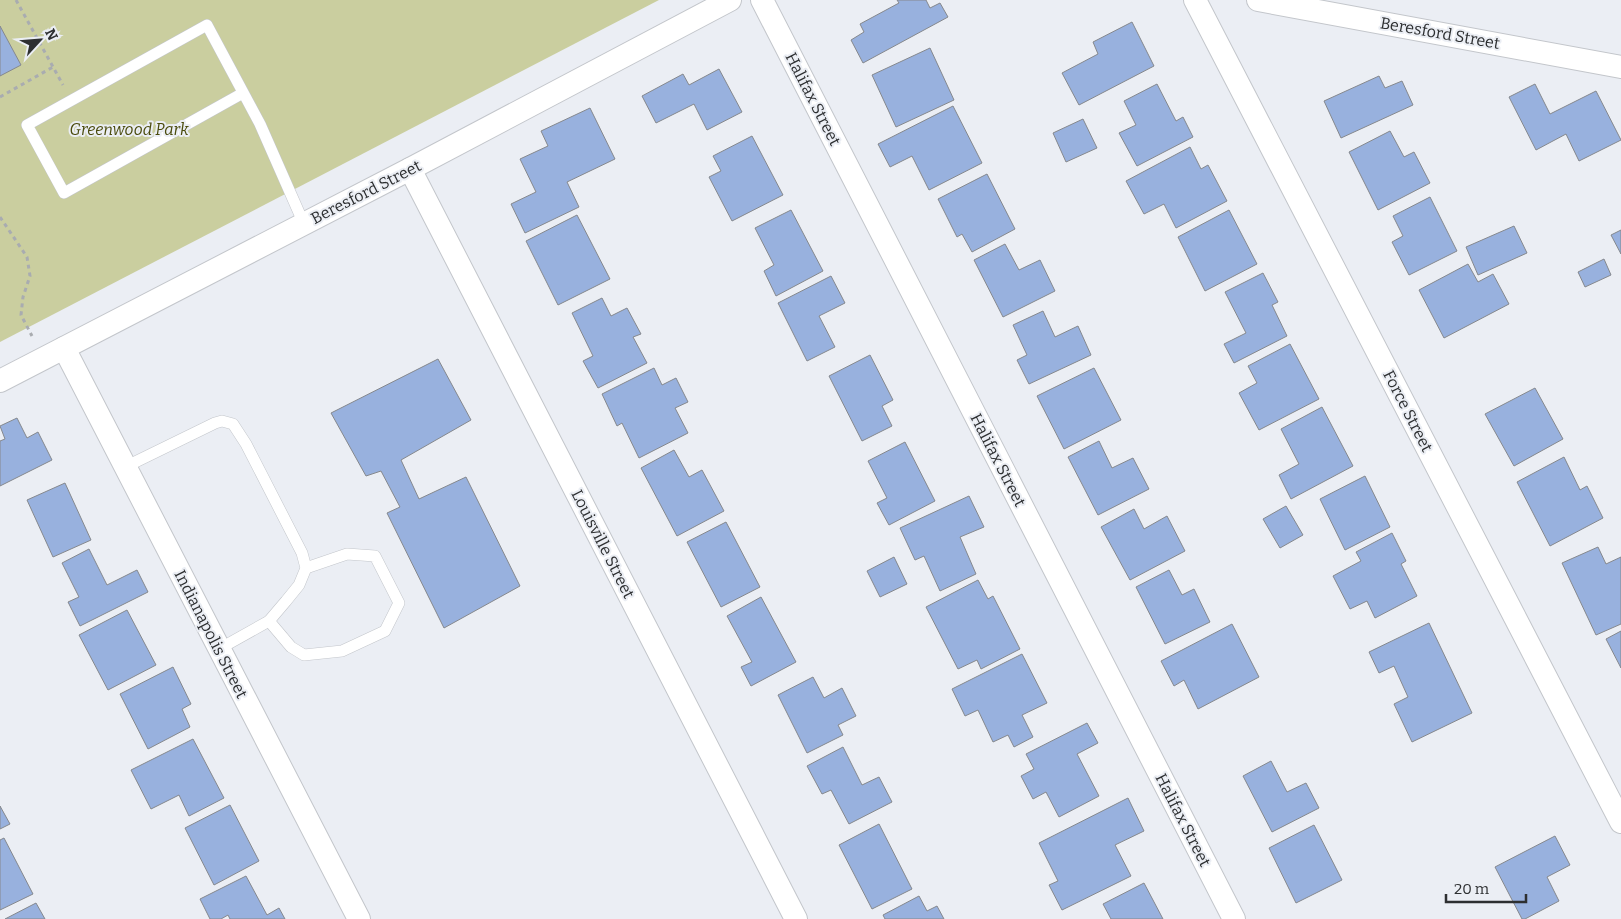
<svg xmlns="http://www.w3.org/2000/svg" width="1621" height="919" font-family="Bitter,serif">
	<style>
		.green { fill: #cace9f }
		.building { fill: #98b1de; stroke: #85888d }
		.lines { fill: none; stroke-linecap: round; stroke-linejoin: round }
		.service-casing { stroke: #c3c6cb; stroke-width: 12 }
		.minor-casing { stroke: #c3c6cb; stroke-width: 24 }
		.path { stroke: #a9acb0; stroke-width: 3; stroke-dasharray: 4 4; stroke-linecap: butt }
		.service { stroke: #fff; stroke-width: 11 }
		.minor { stroke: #fff; stroke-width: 22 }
		.labels { text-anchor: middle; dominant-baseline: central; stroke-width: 4; stroke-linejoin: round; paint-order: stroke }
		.street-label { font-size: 16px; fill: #2d2f31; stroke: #ebeef4 }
		.park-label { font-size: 16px; font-style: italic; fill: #4a4b0c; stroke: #ebeef4 }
	</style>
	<rect width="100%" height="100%" fill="#ebeef4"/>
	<polygon class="green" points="0,0 659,0 0,342"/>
	<g class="building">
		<polygon points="897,0 926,0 930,8 940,3 948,17 863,63 851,40 864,32 860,24 899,3"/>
		<polygon points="1132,22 1154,66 1079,105 1062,73 1098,54 1093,42"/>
		<polygon points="0,26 21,65 0,76"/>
		<polygon points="930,48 954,100 896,127 872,75"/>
		<polygon points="719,69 742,112 707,130 694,104 656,123 642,96 683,74 689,85"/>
		<polygon points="1379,76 1385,88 1402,81 1413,105 1341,138 1324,101"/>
		<polygon points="1157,84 1176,121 1183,117 1193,137 1137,166 1119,133 1136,125 1124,101"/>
		<polygon points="1535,84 1550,114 1596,91 1621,140 1579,161 1566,134 1536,150 1509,97"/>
		<polygon points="953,106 982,163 929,190 912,156 890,167 878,144"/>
		<polygon points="590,108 615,159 567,182 579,207 525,233 511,204 536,192 520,159 548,146 541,131"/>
		<polygon points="1083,119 1097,148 1066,162 1053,133"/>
		<polygon points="1390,131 1404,157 1414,152 1430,183 1378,210 1349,152"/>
		<polygon points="752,136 783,195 732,221 709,177 721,171 713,156"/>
		<polygon points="1190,147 1201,169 1208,165 1227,201 1176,228 1164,204 1144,214 1126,181"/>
		<polygon points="987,174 1015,229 972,252 962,234 957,237 938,199"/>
		<polygon points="1430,197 1457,251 1409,275 1392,242 1403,236 1393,216"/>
		<polygon points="791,210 823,271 776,296 764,271 774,265 755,228"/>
		<polygon points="1229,210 1257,264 1205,291 1178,237"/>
		<polygon points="577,215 610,279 558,305 526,241"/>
		<polygon points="1514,226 1527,253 1478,275 1466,247"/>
		<polygon points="1621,230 1621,254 1611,235"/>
		<polygon points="1005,244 1019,270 1040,260 1055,291 1003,317 974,260"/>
		<polygon points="1604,259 1611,275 1585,287 1578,272"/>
		<polygon points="1468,264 1478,282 1493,274 1509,304 1444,338 1419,290"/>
		<polygon points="1263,273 1278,302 1272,305 1287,336 1234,363 1224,344 1246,333 1225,292"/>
		<polygon points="831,276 845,303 819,316 835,347 807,361 778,303"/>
		<polygon points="602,298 611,316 627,308 641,334 633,337 647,363 598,388 583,361 593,356 572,313"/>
		<polygon points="1043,311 1055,337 1078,326 1091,355 1029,384 1017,360 1027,355 1013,325"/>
		<polygon points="1290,344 1319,399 1259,430 1239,393 1257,383 1248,366"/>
		<polygon points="870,355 893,400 882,406 892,426 862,441 829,376"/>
		<polygon points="438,359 471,420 401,460 419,499 466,477 520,586 444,628 387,513 400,507 381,471 366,476 331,413"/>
		<polygon points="654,368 662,385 676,378 688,402 675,408 688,433 639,458 622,423 617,426 602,394"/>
		<polygon points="1094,368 1121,420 1064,449 1037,396"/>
		<polygon points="1535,388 1563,439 1514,466 1485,414"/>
		<polygon points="1322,407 1353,466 1291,499 1279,475 1299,464 1281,429"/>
		<polygon points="17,418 27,438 38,432 52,460 0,486 0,441 5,439 0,426"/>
		<polygon points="1099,441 1112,468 1133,458 1149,489 1098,515 1068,457"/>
		<polygon points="905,442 935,501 889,525 877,503 887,498 868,461"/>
		<polygon points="674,450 689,477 702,470 724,511 677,536 641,468"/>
		<polygon points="1564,457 1580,490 1587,486 1603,518 1550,546 1517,482"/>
		<polygon points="1365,476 1390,527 1345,550 1320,499"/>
		<polygon points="65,483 91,540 53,557 27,500"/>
		<polygon points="969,496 984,527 960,537 976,574 940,591 924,556 915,560 900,528"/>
		<polygon points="1286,506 1303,535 1280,548 1263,519"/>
		<polygon points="1134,509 1144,529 1167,516 1185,551 1130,580 1101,527"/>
		<polygon points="726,522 760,587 721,607 687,542"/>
		<polygon points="1392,533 1406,561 1401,564 1417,596 1375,618 1367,601 1350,609 1333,576 1361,561 1356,552"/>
		<polygon points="1598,547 1606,564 1621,557 1621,624 1596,635 1562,563"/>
		<polygon points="89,549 107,585 137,570 148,592 80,626 68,602 79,597 62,563"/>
		<polygon points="894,557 907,584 880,597 867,571"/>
		<polygon points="1169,570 1182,595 1194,589 1210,622 1165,644 1136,587"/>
		<polygon points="978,580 988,599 993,596 1020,649 981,669 977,660 958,669 926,607"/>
		<polygon points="761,597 796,662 751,686 741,667 752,662 727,616"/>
		<polygon points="127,610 156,665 108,690 79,635"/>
		<polygon points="1429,623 1472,713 1412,742 1394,704 1408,697 1394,666 1379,673 1369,652"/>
		<polygon points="1232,624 1259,677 1198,709 1184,680 1174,686 1161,661"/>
		<polygon points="1621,631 1621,668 1606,639"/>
		<polygon points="1022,654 1047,703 1022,715 1033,737 1014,747 1008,735 993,742 978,710 965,716 952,689"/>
		<polygon points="173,667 191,704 182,709 190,727 148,749 120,694"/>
		<polygon points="813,677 824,698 842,688 856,716 838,725 843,735 807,753 778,695"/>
		<polygon points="1087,723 1098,743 1077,754 1099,796 1059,817 1046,792 1033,799 1021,776 1034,769 1026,754"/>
		<polygon points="193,739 224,798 189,816 179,795 151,809 131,770"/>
		<polygon points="843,747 862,785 879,777 892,802 849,824 831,790 822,794 807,766"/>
		<polygon points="1271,761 1287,792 1306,783 1319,808 1272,832 1243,776"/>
		<polygon points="1128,798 1144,831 1115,845 1131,876 1062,910 1049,885 1058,881 1039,843"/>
		<polygon points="230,805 259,861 214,885 185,828"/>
		<polygon points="0,806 10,824 0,829"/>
		<polygon points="879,824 912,889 872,909 839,845"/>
		<polygon points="1314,825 1342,880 1296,903 1269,848"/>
		<polygon points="1555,836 1570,865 1547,877 1559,901 1525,919 1522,919 1495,867"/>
		<polygon points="4,838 33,894 0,910 0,840"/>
		<polygon points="246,876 267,915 279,908 285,919 230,919 228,915 221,919 210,919 200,899"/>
		<polygon points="1144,883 1163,919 1111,919 1103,904"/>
		<polygon points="919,896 927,911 937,906 944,919 885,919 883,915"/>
		<polygon points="36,903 45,919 5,919"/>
	</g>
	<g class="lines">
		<g class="service-casing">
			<g id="service">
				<polyline points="243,93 64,193 27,125 207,25 260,124 304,224"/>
				<polyline points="125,467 215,423 222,421 233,424 246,444 302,553 306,568 299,585 286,601 269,621 219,649"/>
				<polyline points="269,621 291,647 304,655 342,651 385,631 399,603 375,556 347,554 306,568"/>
			</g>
		</g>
		<g class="minor-casing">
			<g id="minor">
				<polyline points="762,0 1234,919"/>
				<polyline points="1195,0 1621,822"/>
				<polyline points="1258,0 1621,67"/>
				<polyline points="410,169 796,919"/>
				<polyline points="64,348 359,919"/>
				<polyline points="0,381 410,169 730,0"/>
			</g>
		</g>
		<g class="path">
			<polyline points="16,0 63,85"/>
			<polyline points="0,97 53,67"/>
			<polyline points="0,217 27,257 30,276 23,297 21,315 32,336"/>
		</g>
		<use href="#service" class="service"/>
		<use href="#minor" class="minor"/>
	</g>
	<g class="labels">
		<g class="street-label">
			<text transform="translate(1440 33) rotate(10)">Beresford Street</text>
			<text transform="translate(813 99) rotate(63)">Halifax Street</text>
			<text transform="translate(366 192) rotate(-27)">Beresford Street</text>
			<text transform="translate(1408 411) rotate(63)">Force Street</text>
			<text transform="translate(998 460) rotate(63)">Halifax Street</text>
			<text transform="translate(603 544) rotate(63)">Louisville Street</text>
			<text transform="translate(211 634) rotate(63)">Indianapolis Street</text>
			<text transform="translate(1183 820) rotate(63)">Halifax Street</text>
		</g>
		<g class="park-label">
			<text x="129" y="129">Greenwood Park</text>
		</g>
	</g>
	<g transform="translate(40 40) rotate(64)" stroke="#ebeef4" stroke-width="4" paint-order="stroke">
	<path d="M0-4L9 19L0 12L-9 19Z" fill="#2d2f31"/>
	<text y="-8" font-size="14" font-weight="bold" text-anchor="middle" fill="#2d2f31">N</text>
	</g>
	<path d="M1446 894v8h80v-8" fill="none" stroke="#2d2f31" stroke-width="2.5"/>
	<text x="1454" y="894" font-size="15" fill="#2d2f31" stroke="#ebeef4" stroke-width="4" paint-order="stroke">20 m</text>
</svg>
